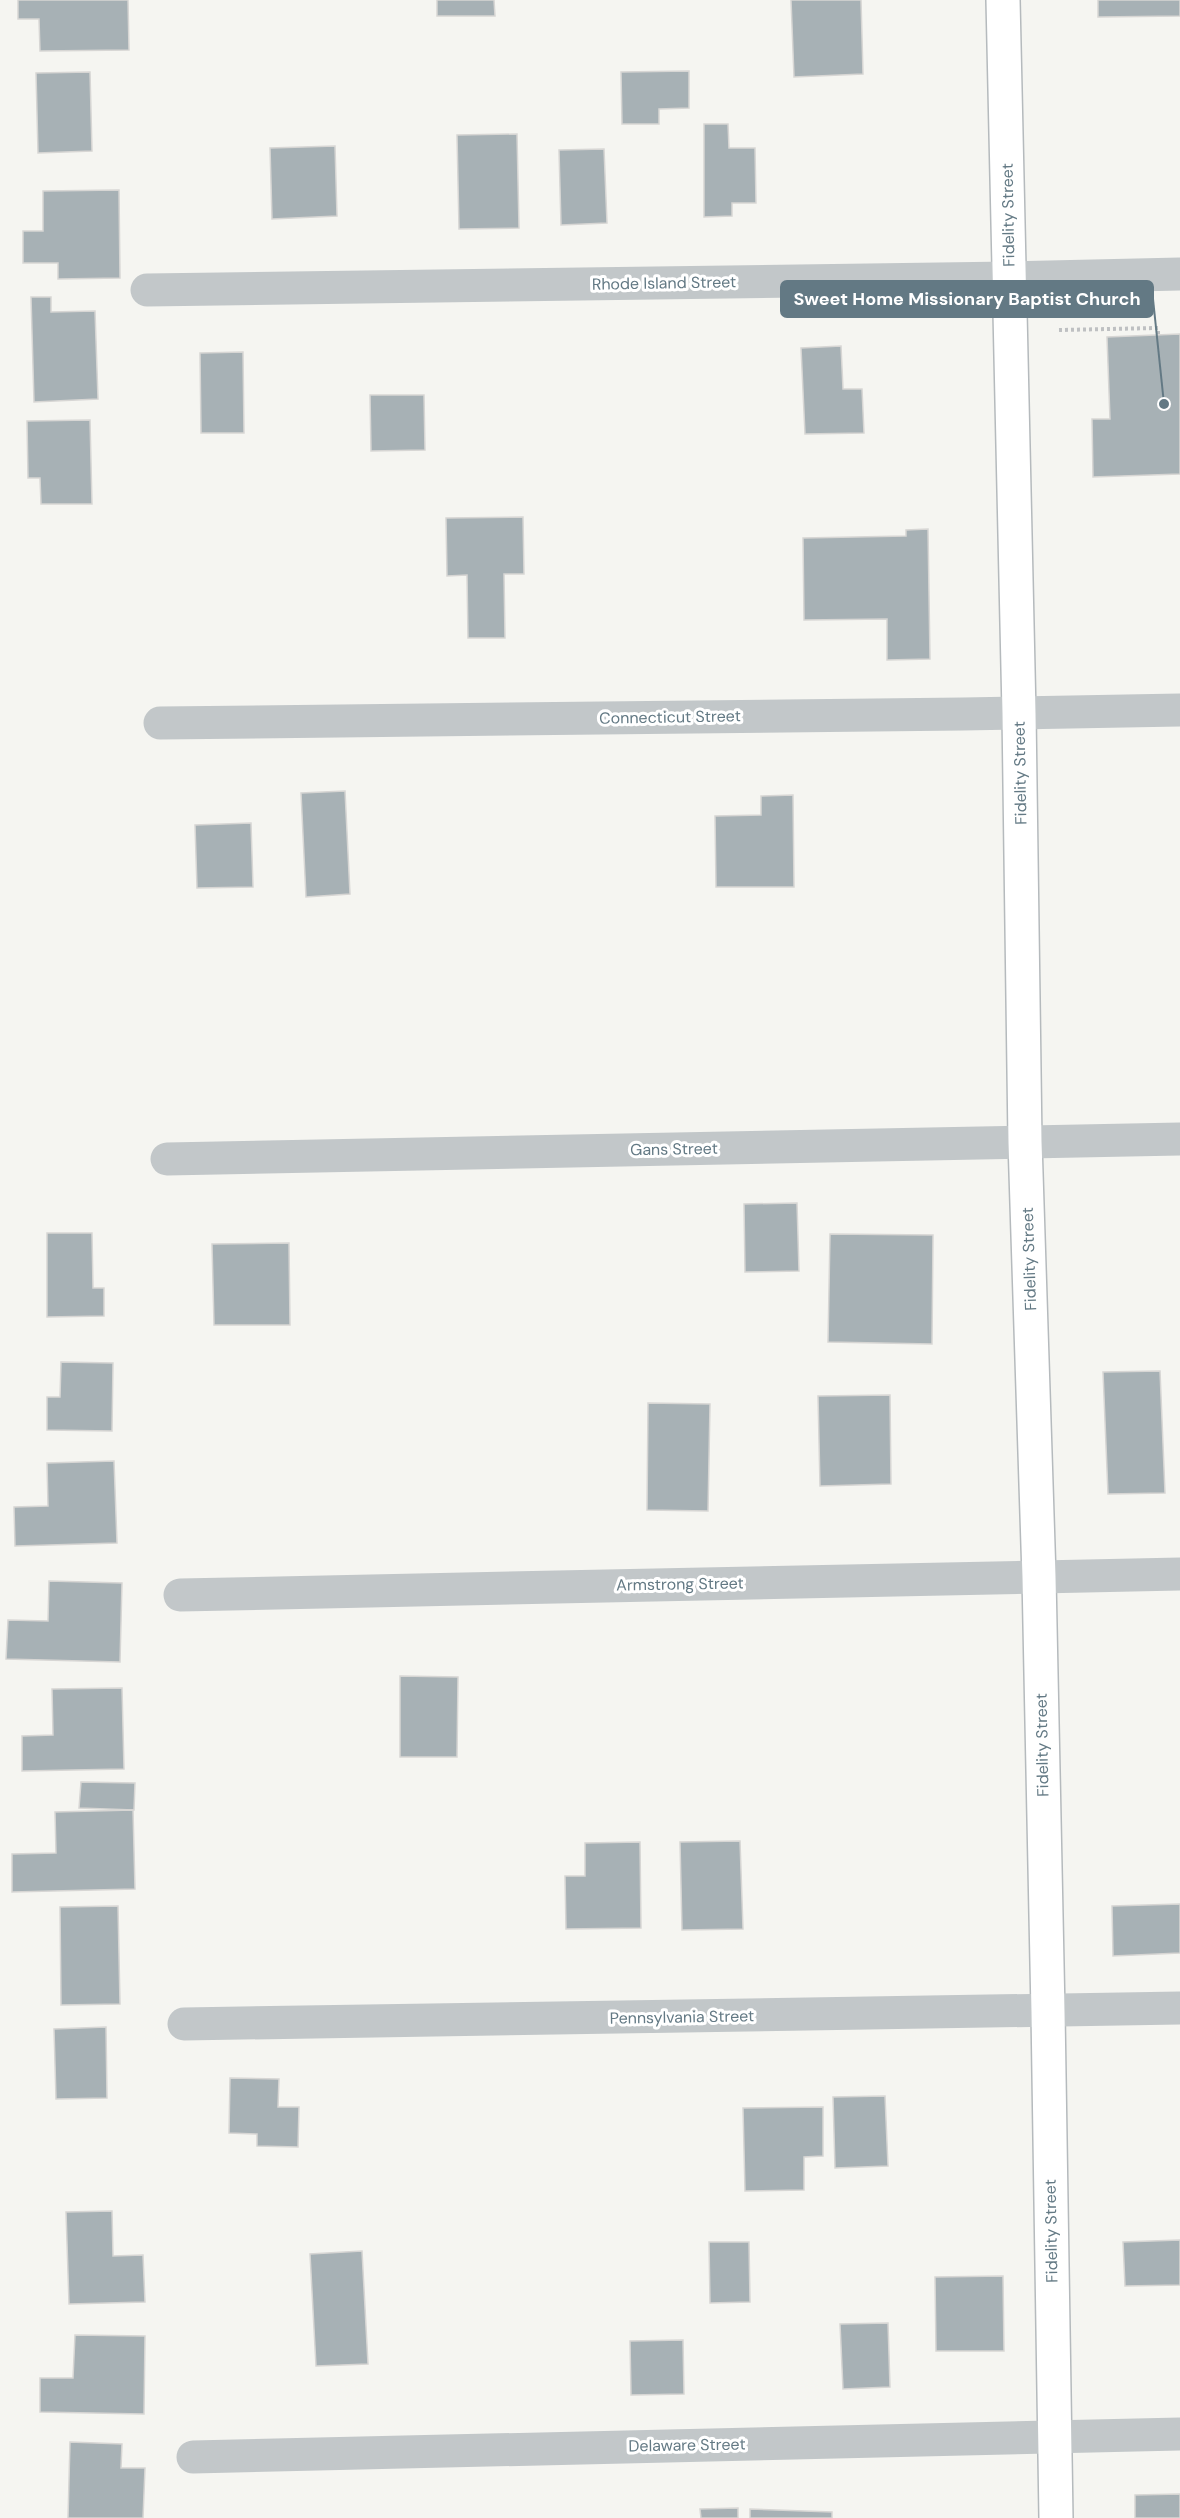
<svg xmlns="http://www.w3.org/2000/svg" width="1180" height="2518" font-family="'DM Sans',sans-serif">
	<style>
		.building { fill: #a7b1b5; stroke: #d7d6d4; stroke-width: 1.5 }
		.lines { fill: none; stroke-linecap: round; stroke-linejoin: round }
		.major-casing { stroke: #b5babd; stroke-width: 36 }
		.path { stroke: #bec0c2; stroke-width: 4; stroke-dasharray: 3 3; stroke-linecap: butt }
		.minor { stroke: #c2c7c9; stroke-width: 33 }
		.major { stroke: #fff; stroke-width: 33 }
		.labels { text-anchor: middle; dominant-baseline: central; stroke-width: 6; stroke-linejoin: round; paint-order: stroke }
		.street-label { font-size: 16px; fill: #637984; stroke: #fff }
		.leader { fill: none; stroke: #637984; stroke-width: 2 }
		.callout-dot { fill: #637984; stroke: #fff; stroke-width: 2 }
		.callout { fill: #637984; stroke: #637984; stroke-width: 2 }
		.callout-label { font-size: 18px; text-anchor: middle; font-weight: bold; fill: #fff }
	</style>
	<rect width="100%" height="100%" fill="#f5f5f1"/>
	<g class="building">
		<polygon points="18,0 128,0 129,50 40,51 39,19 18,19"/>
		<polygon points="437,0 494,0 495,16 437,16"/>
		<polygon points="791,0 861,0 863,74 794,77"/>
		<polygon points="1098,0 1180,0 1180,16 1098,17"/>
		<polygon points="689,71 689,108 659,109 659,124 622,124 621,72"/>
		<polygon points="90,72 92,151 38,153 36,73"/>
		<polygon points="704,124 728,124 729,148 755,148 756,203 732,203 732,216 704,217"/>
		<polygon points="517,134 519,228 459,229 457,135"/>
		<polygon points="335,146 337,216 272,219 270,148"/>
		<polygon points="604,149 607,223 561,225 559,150"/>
		<polygon points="119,190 120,278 58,279 58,263 23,263 23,231 43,231 43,191"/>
		<polygon points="31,297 51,297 51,312 95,311 98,399 34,402"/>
		<polygon points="1180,334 1180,474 1093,477 1092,419 1110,419 1107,337"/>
		<polygon points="841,346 843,389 862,389 864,433 805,434 801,348"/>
		<polygon points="243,352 244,433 201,433 200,353"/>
		<polygon points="370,395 424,395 425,450 371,451"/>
		<polygon points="90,420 92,504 41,504 40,478 28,478 27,421"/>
		<polygon points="523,517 524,574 504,574 505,638 468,638 467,575 447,576 446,518"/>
		<polygon points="928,529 930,659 887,660 887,619 804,620 803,538 906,536 906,530"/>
		<polygon points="345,791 350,894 306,897 301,793"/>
		<polygon points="793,795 794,887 716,887 715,816 761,815 761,796"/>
		<polygon points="251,823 253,887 197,888 195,825"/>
		<polygon points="797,1203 799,1271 745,1272 744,1204"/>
		<polygon points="47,1233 92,1233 93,1288 104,1288 104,1316 47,1317"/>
		<polygon points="830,1234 933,1235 932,1344 828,1342"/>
		<polygon points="289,1243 290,1325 214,1325 212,1244"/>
		<polygon points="61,1362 113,1363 112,1431 47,1430 47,1397 60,1397"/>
		<polygon points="1160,1371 1165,1493 1108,1494 1103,1372"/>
		<polygon points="890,1395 891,1484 820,1486 818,1396"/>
		<polygon points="648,1403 710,1404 708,1511 647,1510"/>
		<polygon points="114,1461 117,1543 15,1546 14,1507 48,1506 47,1463"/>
		<polygon points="49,1581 122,1583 120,1662 6,1659 8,1620 48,1621"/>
		<polygon points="400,1676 458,1677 457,1757 400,1757"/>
		<polygon points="122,1688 124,1769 22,1771 22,1736 53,1735 52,1689"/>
		<polygon points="81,1782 135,1783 134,1810 79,1808"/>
		<polygon points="133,1810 135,1889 12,1892 12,1854 56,1853 55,1812"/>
		<polygon points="740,1841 743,1929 682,1930 680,1842"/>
		<polygon points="640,1842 641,1928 566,1929 565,1876 585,1876 585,1843"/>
		<polygon points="1180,1904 1180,1953 1113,1956 1112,1906"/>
		<polygon points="118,1906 120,2004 61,2005 60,1907"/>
		<polygon points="106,2027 107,2098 56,2099 54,2029"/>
		<polygon points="230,2078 279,2079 278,2107 299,2107 298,2147 257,2146 257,2134 229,2133"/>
		<polygon points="885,2096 888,2166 835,2168 833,2097"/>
		<polygon points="823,2107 823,2156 804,2157 804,2190 745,2191 743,2108"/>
		<polygon points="112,2211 113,2256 143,2255 145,2302 69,2304 66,2212"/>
		<polygon points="1180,2240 1180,2285 1125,2286 1123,2242"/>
		<polygon points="709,2242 749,2242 750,2302 710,2303"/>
		<polygon points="362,2251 368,2364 316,2366 310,2254"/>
		<polygon points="1003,2276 1004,2351 936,2351 935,2277"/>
		<polygon points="888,2323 890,2387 843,2389 840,2324"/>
		<polygon points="75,2335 145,2336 144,2414 40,2412 40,2378 73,2378"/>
		<polygon points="683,2340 684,2394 631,2395 630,2341"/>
		<polygon points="70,2442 122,2444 121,2468 145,2468 143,2518 68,2518"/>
		<polygon points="1180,2494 1180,2518 1135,2518 1135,2495"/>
		<polygon points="738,2508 738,2518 701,2518 700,2509"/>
		<polygon points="750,2509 832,2512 832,2518 750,2518"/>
	</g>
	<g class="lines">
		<g class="major-casing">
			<polyline id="major" points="1003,0 1019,713 1025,1142 1039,1577 1048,2012 1056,2518"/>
		</g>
		<polyline class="path" points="1059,330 1158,328 1158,335"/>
		<g class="minor">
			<polyline points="147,290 1009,278 1180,274"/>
			<polyline points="160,723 963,714 1180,710"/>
			<polyline points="167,1159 1180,1139"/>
			<polyline points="180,1595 1180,1574"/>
			<polyline points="184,2024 1180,2008"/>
			<polyline points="193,2457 1180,2434"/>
		</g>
		<use href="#major" class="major"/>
	</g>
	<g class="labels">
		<g class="street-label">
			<text transform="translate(1008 215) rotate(-91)">Fidelity Street</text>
			<text transform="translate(664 283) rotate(-1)">Rhode Island Street</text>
			<text transform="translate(670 717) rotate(-1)">Connecticut Street</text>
			<text transform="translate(1020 773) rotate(-91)">Fidelity Street</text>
			<text transform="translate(674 1149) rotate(-1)">Gans Street</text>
			<text transform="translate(1029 1259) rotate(-92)">Fidelity Street</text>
			<text transform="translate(680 1584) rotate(-1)">Armstrong Street</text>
			<text transform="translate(1042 1745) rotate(-91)">Fidelity Street</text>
			<text transform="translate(682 2017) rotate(-1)">Pennsylvania Street</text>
			<text transform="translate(1051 2231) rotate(-91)">Fidelity Street</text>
			<text transform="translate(687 2445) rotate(-1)">Delaware Street</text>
		</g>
	</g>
	<path class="leader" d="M1164 404L1153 299"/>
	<circle class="callout-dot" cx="1164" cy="404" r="6"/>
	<rect class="callout" x="781" y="281" width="372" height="36" rx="6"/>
	<g class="callout-label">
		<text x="967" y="305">Sweet Home Missionary Baptist Church</text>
	</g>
</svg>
